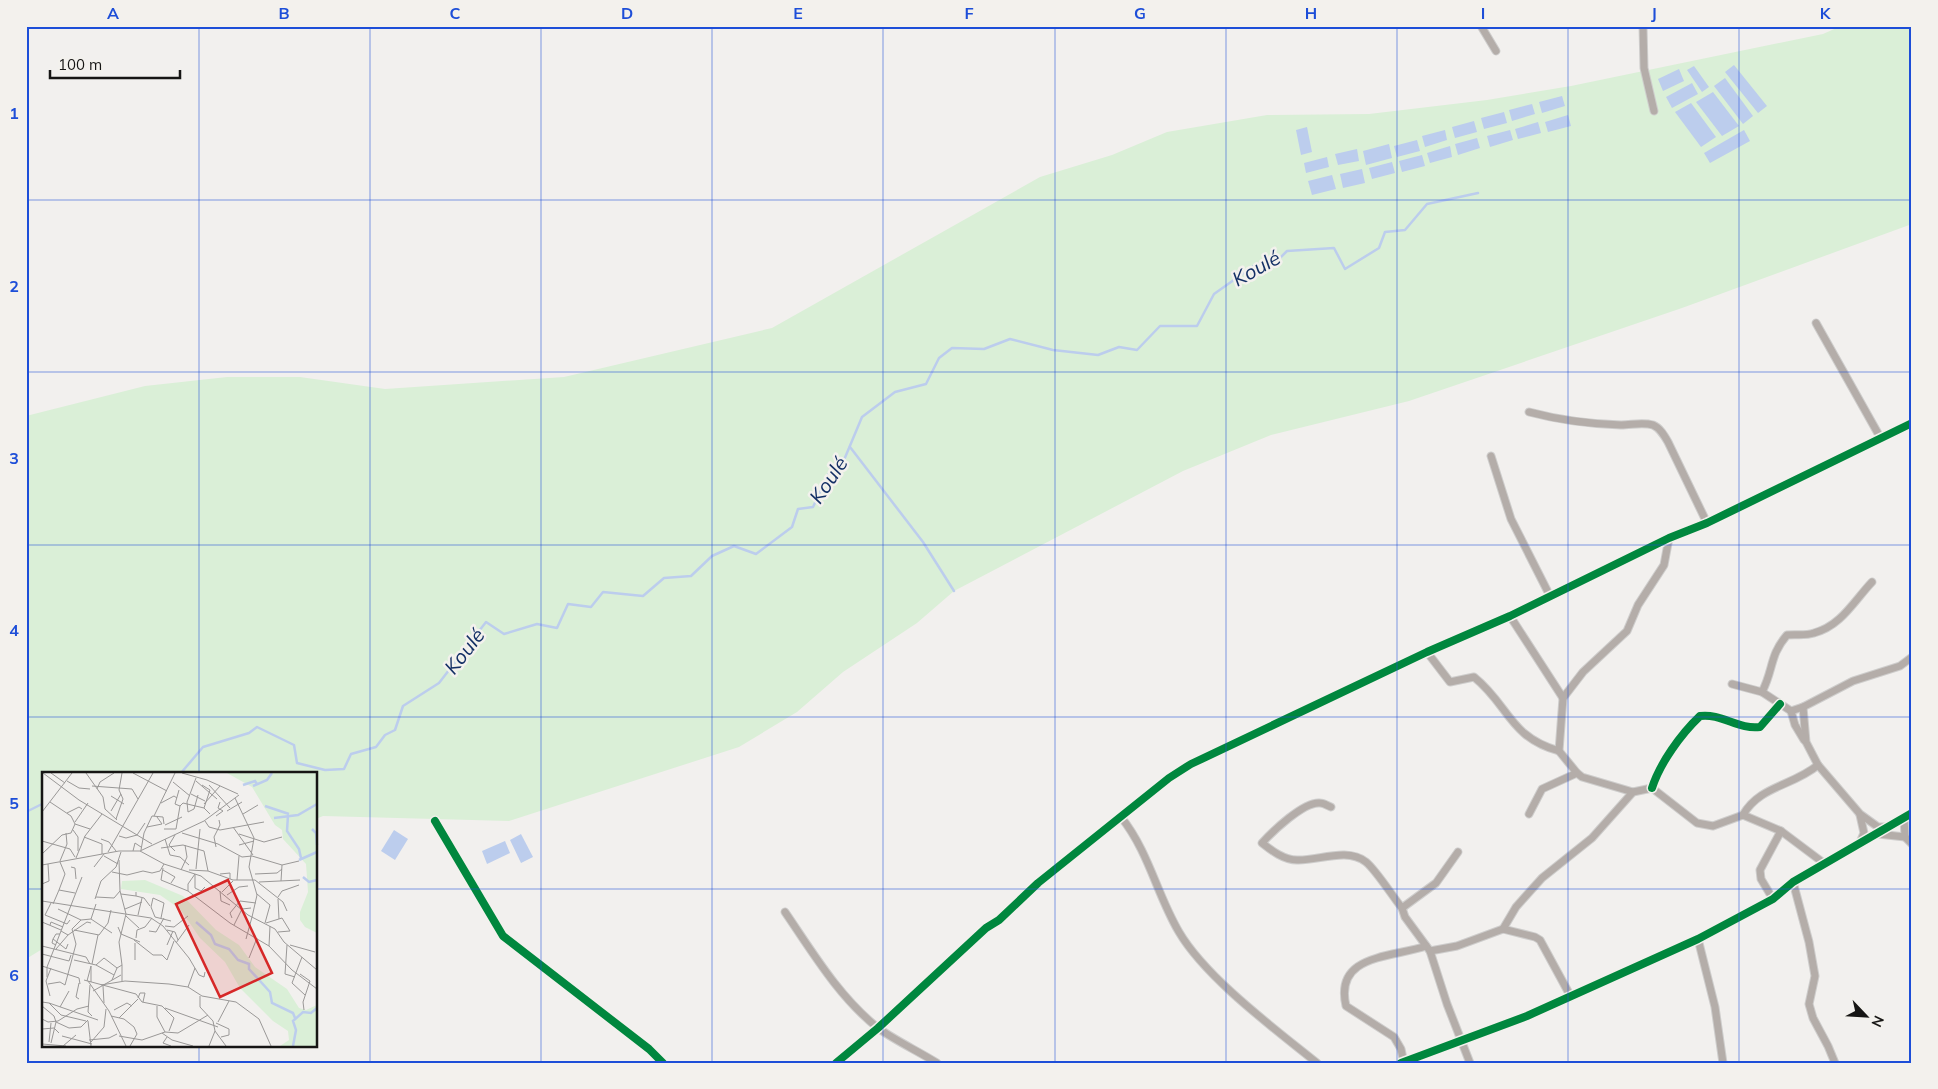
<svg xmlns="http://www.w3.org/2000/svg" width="1938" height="1089" font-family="Mulish,sans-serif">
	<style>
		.green { fill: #daefd7 }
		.water { fill: #bccded }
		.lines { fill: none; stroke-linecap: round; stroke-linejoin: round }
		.stream { stroke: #bccded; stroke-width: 2.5 }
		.street-casing { stroke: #cecdcc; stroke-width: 9 }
		.street { stroke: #b4ada9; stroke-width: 7 }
		.cycleway-casing { stroke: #f3f1ed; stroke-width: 11 }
		.cycleway { stroke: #00873e; stroke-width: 8 }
		.grid { fill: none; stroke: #1d4ed8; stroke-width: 1; stroke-opacity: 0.55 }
		.labels { text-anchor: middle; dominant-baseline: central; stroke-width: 5; stroke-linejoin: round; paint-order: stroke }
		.water-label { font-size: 20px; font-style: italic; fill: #132f65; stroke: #f3f1ed }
		.inset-river { fill: none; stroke: #bccded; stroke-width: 2.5 }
		.inset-road { fill: none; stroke: #9a9897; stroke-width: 1 }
		.view { fill: #d62828; fill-opacity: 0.15; stroke: #d62828; stroke-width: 2.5 }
		.inset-edge { fill: none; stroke: #161514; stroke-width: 2.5 }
		.neatline { fill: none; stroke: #1d4ed8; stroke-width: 2 }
		.grid-label { font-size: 16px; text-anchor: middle; font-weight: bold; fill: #1d4ed8 }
	</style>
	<rect width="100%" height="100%" fill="#f2f0ee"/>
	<polygon class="green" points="1841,26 1912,26 1912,224 1682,308 1409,401 1271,435 1183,471 954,591 917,623 843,672 797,712 739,747 509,821 323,816 316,819 316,773 44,773 44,948 26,959 26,416 145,386 227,377 300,377 385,389 564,377 772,328 1040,177 1112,155 1167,132 1267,115 1369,114 1487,100 1571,86 1823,34"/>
	<g class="water">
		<polygon points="1734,65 1767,106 1758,113 1725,72"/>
		<polygon points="1694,66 1709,87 1702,92 1687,70"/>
		<polygon points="1679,69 1684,81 1663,91 1658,79"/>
		<polygon points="1725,78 1753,116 1743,124 1714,86"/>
		<polygon points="1692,83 1698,94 1672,108 1666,97"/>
		<polygon points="1713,92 1739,126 1722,136 1696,102"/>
		<polygon points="1562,96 1565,106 1542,113 1539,102"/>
		<polygon points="1691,103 1716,137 1701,147 1675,112"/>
		<polygon points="1532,104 1535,114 1512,121 1509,110"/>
		<polygon points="1504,112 1507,123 1484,129 1481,118"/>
		<polygon points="1568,115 1571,126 1548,132 1545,122"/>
		<polygon points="1474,121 1477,132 1455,138 1452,127"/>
		<polygon points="1538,122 1541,133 1518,139 1515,129"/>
		<polygon points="1307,127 1312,152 1301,155 1296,130"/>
		<polygon points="1445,130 1447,140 1425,147 1422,136"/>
		<polygon points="1510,130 1513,140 1490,147 1487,136"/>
		<polygon points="1744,130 1750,141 1710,163 1704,153"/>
		<polygon points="1477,138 1480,148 1458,155 1455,144"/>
		<polygon points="1417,140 1420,151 1397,157 1394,146"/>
		<polygon points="1389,144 1392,158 1366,165 1363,151"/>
		<polygon points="1450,146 1452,157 1430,163 1427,153"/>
		<polygon points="1357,149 1359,161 1338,165 1335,154"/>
		<polygon points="1422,155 1425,166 1402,172 1399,161"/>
		<polygon points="1327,157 1329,167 1306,173 1304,163"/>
		<polygon points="1392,162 1395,173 1372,179 1369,168"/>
		<polygon points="1362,169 1365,183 1343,188 1340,174"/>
		<polygon points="1332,175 1336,189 1312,195 1308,181"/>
		<polygon points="394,830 408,839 395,860 381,851"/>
		<polygon points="521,834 533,857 521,863 510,840"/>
		<polygon points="505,841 510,853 487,864 482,851"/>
	</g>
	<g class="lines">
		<g class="stream">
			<polyline points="850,447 923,542 954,591"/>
			<polyline points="181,773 203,747 249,733 257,727 294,745 297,763 325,770 344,769 351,754 376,747 385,735 395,730 403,706 439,683 486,622 504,634 537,624 557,628 568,604 591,607 603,592 643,596 664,578 691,576 712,556 734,546 756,554 792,527 798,509 813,507 831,469 844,460 862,417 895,392 926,384 939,358 952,348 984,349 1010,339 1053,350 1098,355 1119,347 1137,350 1160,326 1197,326 1214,294 1255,265 1275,263 1287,251 1334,248 1345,269 1379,248 1385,232 1405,230 1427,204 1478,193"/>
			<polyline points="26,812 44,803"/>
		</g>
		<g class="street-casing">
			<g id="street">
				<polyline points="1481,26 1496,51"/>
				<polyline points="1643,26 1644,68 1654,111"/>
				<polyline points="1816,323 1880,437"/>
				<path d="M1529,412c30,8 61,12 92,13 11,0 21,-3 32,0 7,3 11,10 15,17l39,81"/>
				<polyline points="1491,456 1511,519 1550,596"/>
				<polyline points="1510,616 1563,698"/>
				<path d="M1427,652l23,30 24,-5c35,28 35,60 85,74"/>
				<polyline points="1732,684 1762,692 1791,711 1803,707 1806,742 1818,765 1860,814 1878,827 1888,827"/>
				<path d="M1762,692c12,-23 7,-36 25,-57 9,-1 18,1 27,-2 27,-7 40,-32 58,-51"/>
				<polyline points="1803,707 1853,681 1900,666 1912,657"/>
				<polyline points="1791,711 1795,725 1804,740"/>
				<polyline points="1577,773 1559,751 1563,698 1583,672 1627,631 1638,605 1664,565 1669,538"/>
				<path d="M1652,788c8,-25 29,-54 48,-72 21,-3 39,14 60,11l20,-23"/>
				<path d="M1331,807c-3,-1 -7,-4 -11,-4 -16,-2 -48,29 -58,40 10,8 22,17 35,17 21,1 50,-13 69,2 10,8 27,35 36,46l3,9 25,34 17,53 23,59"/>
				<polyline points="1529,814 1542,789 1577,773 1582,777 1633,792"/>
				<path d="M1743,815c16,-29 50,-29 75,-50"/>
				<path d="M1121,817c28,35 36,78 58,115 27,46 96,97 138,131"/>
				<polyline points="1904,817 1905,837 1912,844"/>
				<polyline points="435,821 503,936 649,1049 663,1063"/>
				<polyline points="1878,834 1905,837"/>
				<polyline points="1859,845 1864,833 1860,815"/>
				<polyline points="1793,882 1809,942 1815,976 1809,1004 1813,1018 1828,1046 1835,1063"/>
				<polyline points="1773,899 1761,879 1760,870 1781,831"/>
				<polyline points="1402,908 1436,883 1458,852"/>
				<path d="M785,912c28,41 54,85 93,116 18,13 40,23 59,35"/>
				<polyline points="1503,929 1516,907 1542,878 1592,838 1633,792 1652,788 1697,823 1713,826 1743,815 1781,831 1825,864"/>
				<polyline points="1698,939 1715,1007 1723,1063"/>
				<polyline points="1430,951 1457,946 1503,929 1535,937 1540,940 1571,997"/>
				<polyline points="836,1063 878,1028 986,928 999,920 1038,883 1169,778 1191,764 1427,652 1510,616 1669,538 1707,523 1912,423"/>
				<polyline points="1401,1063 1527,1016 1698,939 1773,899 1793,882 1912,813"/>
				<path d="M1404,1063l-3,-14 -7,-12 -48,-31c-12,-52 45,-48 80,-60"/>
			</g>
		</g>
		<use href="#street" class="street"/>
		<g class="cycleway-casing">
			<g id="cycleway">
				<path d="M1652,788c8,-25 29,-54 48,-72 21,-3 39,14 60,11l20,-23"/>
				<polyline points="435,821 503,936 649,1049 663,1063"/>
				<polyline points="836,1063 878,1028 986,928 999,920 1038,883 1169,778 1191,764 1427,652 1510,616 1669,538 1707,523 1912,423"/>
				<polyline points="1401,1063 1527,1016 1698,939 1773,899 1793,882 1912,813"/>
			</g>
		</g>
		<use href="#cycleway" class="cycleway"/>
	</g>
	<path class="grid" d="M199,26v747M370,26v1037M541,26v1037M712,26v1037M883,26v1037M1055,26v1037M1226,26v1037M1397,26v1037M1568,26v1037M1739,26v1037M26,200h1886M26,372h1886M26,545h1886M26,717h1886M26,889h18M316,889h1596M199,1045v18"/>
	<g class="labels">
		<g class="water-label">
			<text transform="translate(1256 268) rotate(-29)">Koulé</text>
			<text transform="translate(828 480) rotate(-56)">Koulé</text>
			<text transform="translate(464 651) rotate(-52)">Koulé</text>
		</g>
	</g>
	<g transform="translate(42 772)">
		<rect width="275" height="275" fill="#f2f0ee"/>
		<path d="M185,1h90v160l-12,-6 -5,-7v-8l8,-20 -2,-28 -23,-25 -1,-9 -7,-5 -23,-38zM103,108l38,16 33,34 23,15 16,22 32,22 12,19 7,2 11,-5v41h-37l9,-6 -1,-9 -15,-10 -33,-33 -15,-26 -25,-24 -20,-29 -20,-14 -39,-6 1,-8z" fill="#daefd7"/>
		<path class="inset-river" d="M201,13l12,-4 2,3M211,14l14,-6 5,-7M223,34l24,8M246,43l-1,16 12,18 2,9M232,46l24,-3 19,-11M270,57l4,4 1,12M257,88l18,-8M261,105l6,5 8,-2M154,150l15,13 4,9 14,5 9,11 11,4v5l21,23 2,11 21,10 2,5M251,274l3,-16 -3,-9 10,-9 8,1 6,-5"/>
		<path class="inset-road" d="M1,1l36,27 73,44M9,1l14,10M44,1l17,24 2,12M91,1l34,18M140,1l25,7 31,14M154,6l-9,24 1,10 6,-3 4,-14M25,9l12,7 11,1M154,9l21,18M131,10l17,14M160,13l8,5 -6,18 6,6M167,13l21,23M50,14l40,3 6,10M55,17l3,-7 14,-9M137,18l-4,14 5,2M149,22l14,7M69,24l13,8M193,26l19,40 -5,29 8,28 -5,22M8,30l21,14 4,8 15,5M119,31l13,-7 3,2M162,32l16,-18M138,34l3,-3 21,5M63,37l12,11M69,39l10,-17M185,39l15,-9M0,40l30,-39M25,41l12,-6 3,2M201,42l15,-9M112,44l21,-43M174,44l7,-5 -5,-3 2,-6M74,47l7,-20 -4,-9 3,-17M163,49l4,6 11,3 44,-8M33,50l13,-19M123,53l17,-8M105,55l15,-3 -5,-7M191,55l20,28M122,57h12l4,-23M31,58l5,7v14M140,61l36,11 24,13 10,-1 30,9 17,-4M197,62l25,8 18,-5M77,64l7,2 11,-3 8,-12M42,65l18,7v10M59,67l8,3 7,9M123,67l5,16M0,69l28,8 5,8M197,73l15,-4M174,75l-2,-10 6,-12 -1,-5M119,76l22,-3 21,6 4,20M99,78l3,-17 8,-17 11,1 1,7M91,79l2,-8 6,4M98,79l24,13 37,12 47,39 27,14 9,13 33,28M133,79l-6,-6 6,-10M66,80l45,-79M0,82l20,-19 9,-2 4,-9M128,83l10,2 9,8M62,84l14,8M34,86l9,-22 17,-22M18,89l7,-17 -1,-11M0,93l77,-14h21l64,-30 35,-26M29,95l4,1 1,11M52,95l10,-13M121,96l-2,12 27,11M154,97l4,-40M121,98l12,7 -4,6M139,98l6,-13 -2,-12M147,98l19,1 25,9h22l28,22 4,9M70,100l15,3 16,-4 9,2 8,-2 4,-7M153,102l-7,10v7l42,32 39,23 23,24 25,19M153,102v14l6,3 4,-4M178,102l10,-1v6M213,102l22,-1 5,-4M195,108l2,-24M239,109l1,-16M217,110l41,-2M0,112l7,-3 -1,-17M17,118l6,-16 -5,-12M178,119l1,10 9,4M94,120v4l8,2 6,8M180,120l11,-11M79,122l15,2M215,122l13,11 -5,18M185,123l12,-8 9,-1M54,125l18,1 6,-7M236,125l4,-6 17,-6M53,127l6,-18 15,-14 5,-15M236,127l1,20M0,129l109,17 12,8 26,32 10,17 5,2 1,-5M9,131l-6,12 22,9 3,-4M11,132l6,-14 16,3M54,132l-5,15 21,14M16,137l23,11 10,-1M83,137l17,-7M96,143l4,-17M84,144l13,12M113,145l-4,-10 2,-9 11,5 -3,15M113,145l16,4M190,146l-2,-5 10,-12 16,2M0,150l19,8M224,151l16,-5 8,13 -12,1M8,153l1,-3 12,5M192,153l8,-16 9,-1M123,154l9,1 14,-11M76,155l3,7 19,8M32,158l25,5 9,-12 3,-13M125,158l8,2 3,8M19,159l7,4 19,-13 4,1M107,159l7,1 8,-14M94,166l1,-8 8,-3 7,-9M11,167l13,10 2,-5M204,167l6,-22M92,168l19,15h9l5,5 7,-19M134,171l13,-18M14,173l-4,-2 1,-4 3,-5h4M125,173l6,-14M245,173l-2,29 10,3M248,173l25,7M0,174l44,11 4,7M227,174l1,-20M14,177l12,-14M0,182l27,7 2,-6M260,185l-10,26 13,12M207,186l8,-20M32,188l22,5 18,10M93,188v-17M50,192l6,-29M54,193l8,-7 13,10M0,194l37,12 1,6M49,194v16M258,202l10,7 -7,21 1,8M5,205v-10l35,-90M42,208l52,14 6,8 20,4 12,12 -5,13M70,208l5,-12 5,-3 -3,-23 7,-28 -6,-23 -1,-31M45,209l4,-15M46,209l21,30 17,35M80,209v-16M6,212l12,-2 5,3 11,-41 -4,-15 9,-9M48,213l-2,27 4,4M59,213l24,-4 44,3 19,3 14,9 34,6 23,17 12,27M61,214l1,17M146,215l7,-19M51,219l28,-16M8,224l-4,-15 5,-13M158,224v11l13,14 2,10 11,15M96,226l2,-5h5l-2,9M37,227l-3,-2 3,-14M0,230l7,1 12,12 25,6M7,231l49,17M0,234l12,10 2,6 13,6 12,-1 7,-7M115,234v11l8,15M18,235l9,-16M123,236l53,19M72,238l13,-7 5,3M69,244l13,3 10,8 3,7 -7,12M77,246l19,-19M0,247l6,3 10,-1 19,-12 12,-3M46,249l3,25M176,250l11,-21M174,251l13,6v6l-8,2M0,257l12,-1 5,5M120,261l10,7 21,6M20,264l30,8M77,264l23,4 23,-8 13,1 30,-18M125,265l-4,6 8,3M47,268l20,-2 8,-4M7,270l2,-19M49,270l13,-15 2,-18M9,271l5,-21M0,272l24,2M21,274l13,-11M167,274l6,-15"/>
		<path class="view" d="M186,108l44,93 -52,24 -44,-93z"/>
		<rect width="275" height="275" class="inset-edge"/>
	</g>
	<rect width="1938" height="1089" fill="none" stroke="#f3f1ed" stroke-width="55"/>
	<g transform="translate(1866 1016) rotate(115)" stroke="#f3f1ed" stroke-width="4" paint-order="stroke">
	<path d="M0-4L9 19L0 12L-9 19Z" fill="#161514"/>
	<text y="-8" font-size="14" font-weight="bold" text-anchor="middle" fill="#161514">N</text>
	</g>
	<path d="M50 70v8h130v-8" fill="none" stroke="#161514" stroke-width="2.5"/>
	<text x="58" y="70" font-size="15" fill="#161514" stroke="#f3f1ed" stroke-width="4" paint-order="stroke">100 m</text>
	<rect x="28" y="28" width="1882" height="1034" class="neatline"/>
	<g class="grid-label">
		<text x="113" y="19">A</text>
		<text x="284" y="19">B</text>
		<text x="455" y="19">C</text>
		<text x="627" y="19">D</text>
		<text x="798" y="19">E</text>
		<text x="969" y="19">F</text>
		<text x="1140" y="19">G</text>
		<text x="1311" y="19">H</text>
		<text x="1483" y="19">I</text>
		<text x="1654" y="19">J</text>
		<text x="1825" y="19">K</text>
		<text x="14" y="119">1</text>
		<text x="14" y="292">2</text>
		<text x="14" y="464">3</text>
		<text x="14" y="636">4</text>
		<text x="14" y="809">5</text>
		<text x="14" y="981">6</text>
	</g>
</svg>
